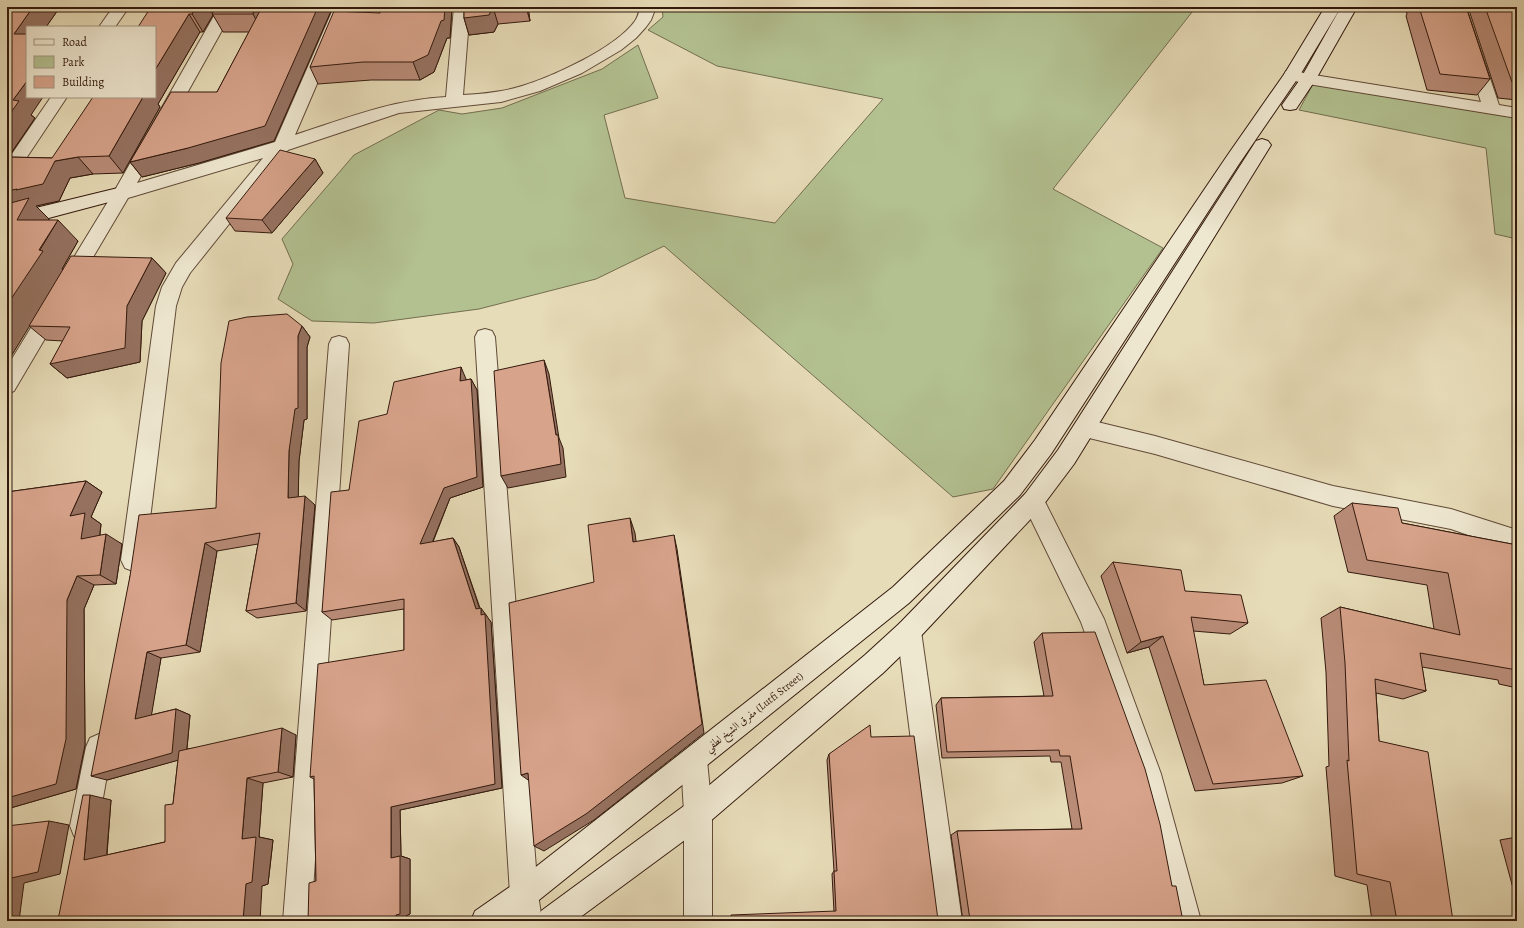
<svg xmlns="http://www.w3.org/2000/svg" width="1524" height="928" font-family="Alegreya,Amiri,serif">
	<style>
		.green { fill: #b3c191; stroke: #736d4f }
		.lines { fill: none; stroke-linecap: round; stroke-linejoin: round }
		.street-casing { stroke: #604a38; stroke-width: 2 }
		.secondary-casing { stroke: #33190d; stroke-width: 2 }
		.street { fill: #efe8d1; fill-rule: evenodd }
		.secondary { fill: #efe8d1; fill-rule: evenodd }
		.wall { fill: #b98c78; stroke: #33190d }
		.shaded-wall { fill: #967261; stroke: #33190d }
		.building { fill: #d7a38b; stroke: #33190d }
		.labels { text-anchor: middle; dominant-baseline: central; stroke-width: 3; stroke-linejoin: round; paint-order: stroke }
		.street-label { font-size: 11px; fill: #33190d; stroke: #efe8d1 }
	</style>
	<rect width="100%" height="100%" fill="#e7dcb8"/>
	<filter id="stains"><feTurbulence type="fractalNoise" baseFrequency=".005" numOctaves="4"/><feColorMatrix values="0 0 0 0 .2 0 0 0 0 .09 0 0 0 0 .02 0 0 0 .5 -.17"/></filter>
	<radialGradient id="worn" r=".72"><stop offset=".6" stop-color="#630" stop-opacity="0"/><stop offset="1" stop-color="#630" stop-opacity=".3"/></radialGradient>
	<g class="green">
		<polygon points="662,7 1196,7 1053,189 1163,248 993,489 953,497 664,246 596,279 479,309 374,323 312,321 278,299 293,264 282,239 354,155 439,110 462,114 502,108 602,69 638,45 658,98 604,115 625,198 775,223 883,99 717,66 648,30 663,17"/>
		<polygon points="1313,84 1517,118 1517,239 1495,234 1486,148 1299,110"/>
	</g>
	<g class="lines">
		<g class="street-casing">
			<g id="street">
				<polygon points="113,7 129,7 115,27 99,27"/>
				<path d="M219,7h16l-98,176 138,-41 59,-135h16l-55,128c52,-17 96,-35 151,-38l8,-90h16l-7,88c16,-1 32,-2 48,-6 34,-8 104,-40 124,-68 3,-4 4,-9 5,-14h16l-5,13 -5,7 -10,11 -15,12 -39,23 -42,18 -39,11 -102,11 -111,37 -98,123 -8,14 -6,19 -31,254 -4,8 -8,3 -8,-3 -4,-8 35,-254 6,-19 14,-24 87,-105 -135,40 -114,193 -7,3v-27l108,-177z"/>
				<polygon points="1450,7 1466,7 1499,105 1517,108 1517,118 1308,84 1286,79 1284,75 1286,71 1292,70 1308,74 1481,102"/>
				<polygon points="51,97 67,97 13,178 7,180 7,161"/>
				<polygon points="485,329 492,331 495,337 538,894 542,921 514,921 510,894 475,337 478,331"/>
				<polygon points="339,336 346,338 349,344 311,921 283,921 329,344 332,338"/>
				<polygon points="1085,419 1155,436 1333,486 1451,509 1517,530 1517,552 1451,529 1333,506 1155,454 1085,437 1077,434 1074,428 1077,422"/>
				<polygon points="1033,491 1041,494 1104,619 1161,774 1201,921 1173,921 1135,774 1081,622 1022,501 1025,494"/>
				<polygon points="909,619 918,623 921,631 962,921 934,921 897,631 900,623"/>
				<polygon points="99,734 108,738 112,747 98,826 94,836 84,840 74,836 70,826 86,747 90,738"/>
				<polygon points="694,747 703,751 707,760 712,813 712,921 684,921 684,813 681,760 685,751"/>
			</g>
		</g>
		<g class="secondary-casing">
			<g id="secondary">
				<polygon points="1325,7 1341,7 1300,75 1239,164 1051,454 1020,495 909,603 534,904 510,921 471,921 475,911 514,884 893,587 1004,481 1035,440 1227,156 1285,73"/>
				<polygon points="1341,7 1357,7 1316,79 1296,109 1290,110 1284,109 1282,105 1301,78"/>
				<polygon points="1262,139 1268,141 1271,145 1074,464 1041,508 918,639 883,673 708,823 575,921 537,921 541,911 688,803 865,655 900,623 1025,494 1058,450 1256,141"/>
				<polygon points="122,187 128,189 131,193 128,197 7,229 7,215"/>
			</g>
		</g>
		<use href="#street" class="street"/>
		<use href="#secondary" class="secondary"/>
	</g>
	<g class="wall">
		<polygon points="7,7 60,7 46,27 27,27 31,115 35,118 9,157 52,158 155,97 151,7 331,11 274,141 199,163 142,177 130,162 217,92 249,32 223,32 213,15 203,32 200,32 158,104 160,107 123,173 93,174 70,178 59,201 36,206 49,219 49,220 78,241 62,269 63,270 152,258 166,273 142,321 140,362 67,378 50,364 63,341 46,340 29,326 7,363"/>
		<polygon points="381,7 452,7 450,38 447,38 434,72 420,80 371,80 318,84 310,67 380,13"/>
		<polygon points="464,7 528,7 530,21 498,24 494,32 469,35 464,18"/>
		<polygon points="1405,7 1466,7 1490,79 1477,95 1427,90 1406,16 1407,14"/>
		<polygon points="1468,7 1517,7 1517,100 1498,98"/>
		<polygon points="315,159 323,173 272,233 235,231 226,218"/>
		<polygon points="302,326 310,337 307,347 307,419 304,420 299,461 298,497 315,505 306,611 257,618 246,611 258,544 217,551 200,652 161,658 151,715 176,709 190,715 187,749 296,735 293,777 263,783 259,837 273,840 268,884 262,886 58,920 111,800 107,855 165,842 173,804 178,760 107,780 130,576 216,508"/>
		<polygon points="466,379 466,380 471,379 477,390 483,487 450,498 433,542 453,538 459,547 480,608 487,616 487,617 491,622 502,788 400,810 401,856 410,859 410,914 406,916 407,921 308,921 316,881 314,779 310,777 404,650 404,609 332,620 322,612 349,490 387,414"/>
		<polygon points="86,481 102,492 91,517 101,524 100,535 122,544 116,584 94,585 84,609 85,745 76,789 7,809 7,492"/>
		<polygon points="1352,503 1402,523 1517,545 1517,688 1499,684 1498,680 1422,667 1426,691 1403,699 1376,693 1379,741 1453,921 1372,921 1367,885 1335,876 1326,767 1329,766 1326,672 1321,618 1340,607 1434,629 1427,585 1348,572 1334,516"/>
		<polygon points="1113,562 1185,591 1248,623 1230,634 1193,631 1204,685 1303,776 1282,783 1195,791 1149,647 1127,653 1101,576"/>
		<polygon points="1042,633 1172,886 1183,921 963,921 951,835 957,831 1072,829 1061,762 1051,762 1050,756 942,758 936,705 941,698 1044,696 1034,642"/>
		<polygon points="871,737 938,920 834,912 832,874 834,871 827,760 829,754"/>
		<polygon points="1517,837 1517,903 1500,840"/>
	</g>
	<g class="shaded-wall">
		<polygon points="33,7 60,7 46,27 27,27 27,49 14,34"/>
		<polygon points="196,7 217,7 212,14 213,15 203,32 192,14"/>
		<polygon points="254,7 269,7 262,32 253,14"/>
		<polygon points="318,7 329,7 331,11 274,141 199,163 142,177 130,162 188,148"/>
		<polygon points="445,7 452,7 450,38 447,38 434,72 420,80 413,62"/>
		<polygon points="493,7 498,24 494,32 469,35 464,18"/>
		<polygon points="526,7 528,7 530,21"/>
		<polygon points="189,14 200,32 158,104 160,107 123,173 109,156 143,97 155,97 155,70"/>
		<polygon points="27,81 27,97 43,97 31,115 35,118 7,159 7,118 13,100"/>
		<polygon points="78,157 93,174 70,178 59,201 36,206 49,219 38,241 7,213 7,191 55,161"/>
		<polygon points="315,159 323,173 272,233 262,220"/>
		<polygon points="58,220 78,241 62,269 64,271 21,340 7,363 7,305"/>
		<polygon points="152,258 166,273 142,321 140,362 67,378 50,364 127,306"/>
		<polygon points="302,326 310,337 307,347 307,419 304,420 299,461 298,508 288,498 289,451 298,336"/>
		<polygon points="544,360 549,374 559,438 563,448 566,477 508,488 501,476 556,435"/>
		<polygon points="461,367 466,379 466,392 460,381"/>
		<polygon points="471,379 477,390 483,487 450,498 428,553 420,544"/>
		<polygon points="86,481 102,492 91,517 101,524 98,549 81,539 70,516"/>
		<polygon points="305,496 315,505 306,611 296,603"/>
		<polygon points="630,518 635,533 638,556 633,542"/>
		<polygon points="106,534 122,544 116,584 100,575"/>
		<polygon points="674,535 677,549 704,733 594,820 544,851 534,846"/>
		<polygon points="453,538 459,547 481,613 481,608 491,622 502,788 400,810 401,856 410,859 410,914 406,916 407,921 397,921 391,858 391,807 476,609"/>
		<polygon points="205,543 217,551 200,652 186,645"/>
		<polygon points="77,576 94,585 84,609 85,745 76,789 7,809 7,798 67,600"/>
		<polygon points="1163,636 1149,647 1127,653 1141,642"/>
		<polygon points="147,652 161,658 150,724 135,719"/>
		<polygon points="176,709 190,715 186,758 107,780 91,776"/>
		<polygon points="282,728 296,735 293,777 278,772"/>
		<polygon points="528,773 531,782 521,775"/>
		<polygon points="247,778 263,783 259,837 273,840 268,884 262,886 260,921 243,921 242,839"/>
		<polygon points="90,795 111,800 106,863 84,860"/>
		<polygon points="49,821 69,825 60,874 24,883 19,921 7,921 7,879"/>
	</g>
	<g class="building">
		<polygon points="7,7 33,7 14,34 27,34 27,81 13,100 19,101 7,118"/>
		<polygon points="151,7 196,7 192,14 189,14 155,70 155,27 138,27"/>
		<polygon points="216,7 254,7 253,14 212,14"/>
		<polygon points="262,7 318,7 265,126 188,148 130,162 171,92 217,92"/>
		<polygon points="381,7 445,7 444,20 441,21 428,55 413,62 363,62 310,67 334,11 380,13"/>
		<polygon points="464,7 493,7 489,15 464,18"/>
		<polygon points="1419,7 1466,7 1490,79 1440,74"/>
		<polygon points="1485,7 1517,7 1517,82 1512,82"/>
		<polygon points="93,97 143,97 109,156 78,157 55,161 43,184 16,190 17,189 7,191 7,157 52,158"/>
		<polygon points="280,150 315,159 262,220 226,218"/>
		<polygon points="29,198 17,220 58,220 39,250 43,251 7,305 7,204"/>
		<polygon points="71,256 152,258 127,306 125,348 50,364 70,327 29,326"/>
		<polygon points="287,314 302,326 298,336 298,408 295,409 289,451 288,498 305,496 296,603 246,611 260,533 205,543 186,645 147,652 135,719 176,709 172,753 91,776 130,576 139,515 216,508 221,363 229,321 247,317"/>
		<polygon points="544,360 556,435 558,435 561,464 501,476 494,371"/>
		<polygon points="461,367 460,381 471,379 477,477 444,488 420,544 453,538 476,609 481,608 481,615 485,614 495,784 391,807 391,858 400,856 400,914 396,915 397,921 308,921 309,883 316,881 314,776 310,777 318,664 404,650 404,599 322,612 331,492 349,490 359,421 387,414 394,382"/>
		<polygon points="86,481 70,516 85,513 81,539 106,534 100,575 77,576 67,600 66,739 56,784 7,798 7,492"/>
		<polygon points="1352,503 1398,508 1402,523 1517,545 1517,670 1420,653 1426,691 1375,679 1379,741 1428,752 1453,921 1397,921 1390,882 1357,874 1347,760 1349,761 1345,663 1340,607 1460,635 1448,573 1367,560"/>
		<polygon points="630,518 633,542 674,535 702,724 586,814 534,846 528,773 521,775 509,603 594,582 588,525"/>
		<polygon points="1113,562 1181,570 1185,591 1241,595 1248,623 1191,617 1204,685 1266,680 1303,776 1213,784 1163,636 1141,642"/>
		<polygon points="1095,632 1145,769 1160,824 1172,886 1176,886 1183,921 969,921 970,920 957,831 1082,829 1070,756 1060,756 1059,750 947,752 941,698 1053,696 1042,633"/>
		<polygon points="870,725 871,737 914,736 938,920 939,921 731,921 731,915 836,911 834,871 837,871 829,754"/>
		<polygon points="282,728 278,772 247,778 242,839 256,837 252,882 246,884 243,921 55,921 58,920 83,795 90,795 84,860 165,842 165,805 173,804 179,751"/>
		<polygon points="49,821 38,872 7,879 7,826"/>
	</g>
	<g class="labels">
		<g class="street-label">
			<text transform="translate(754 712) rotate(-38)">مفرق الشيخ لطفي (Lutfi Street)</text>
		</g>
	</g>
	<rect width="1524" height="928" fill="none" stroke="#e7dcb8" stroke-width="24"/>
	<rect x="8" y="8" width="1508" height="912" fill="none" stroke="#33190d" stroke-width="2"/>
	<rect x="12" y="12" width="1500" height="904" fill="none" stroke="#33190d"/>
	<rect x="26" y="26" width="130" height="72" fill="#efe8d1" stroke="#a49583"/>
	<rect x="34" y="39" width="20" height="6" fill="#efe8d1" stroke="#a49583"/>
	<text x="62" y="46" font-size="12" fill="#33190d">Road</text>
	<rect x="34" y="56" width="20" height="12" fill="#b3c191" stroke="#a49583"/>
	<text x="62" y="66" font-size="12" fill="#33190d">Park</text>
	<rect x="34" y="76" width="20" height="12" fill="#d7a38b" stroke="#a49583"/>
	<text x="62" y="86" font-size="12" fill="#33190d">Building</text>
	<rect width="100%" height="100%" filter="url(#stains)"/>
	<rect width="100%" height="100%" fill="url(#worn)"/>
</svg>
